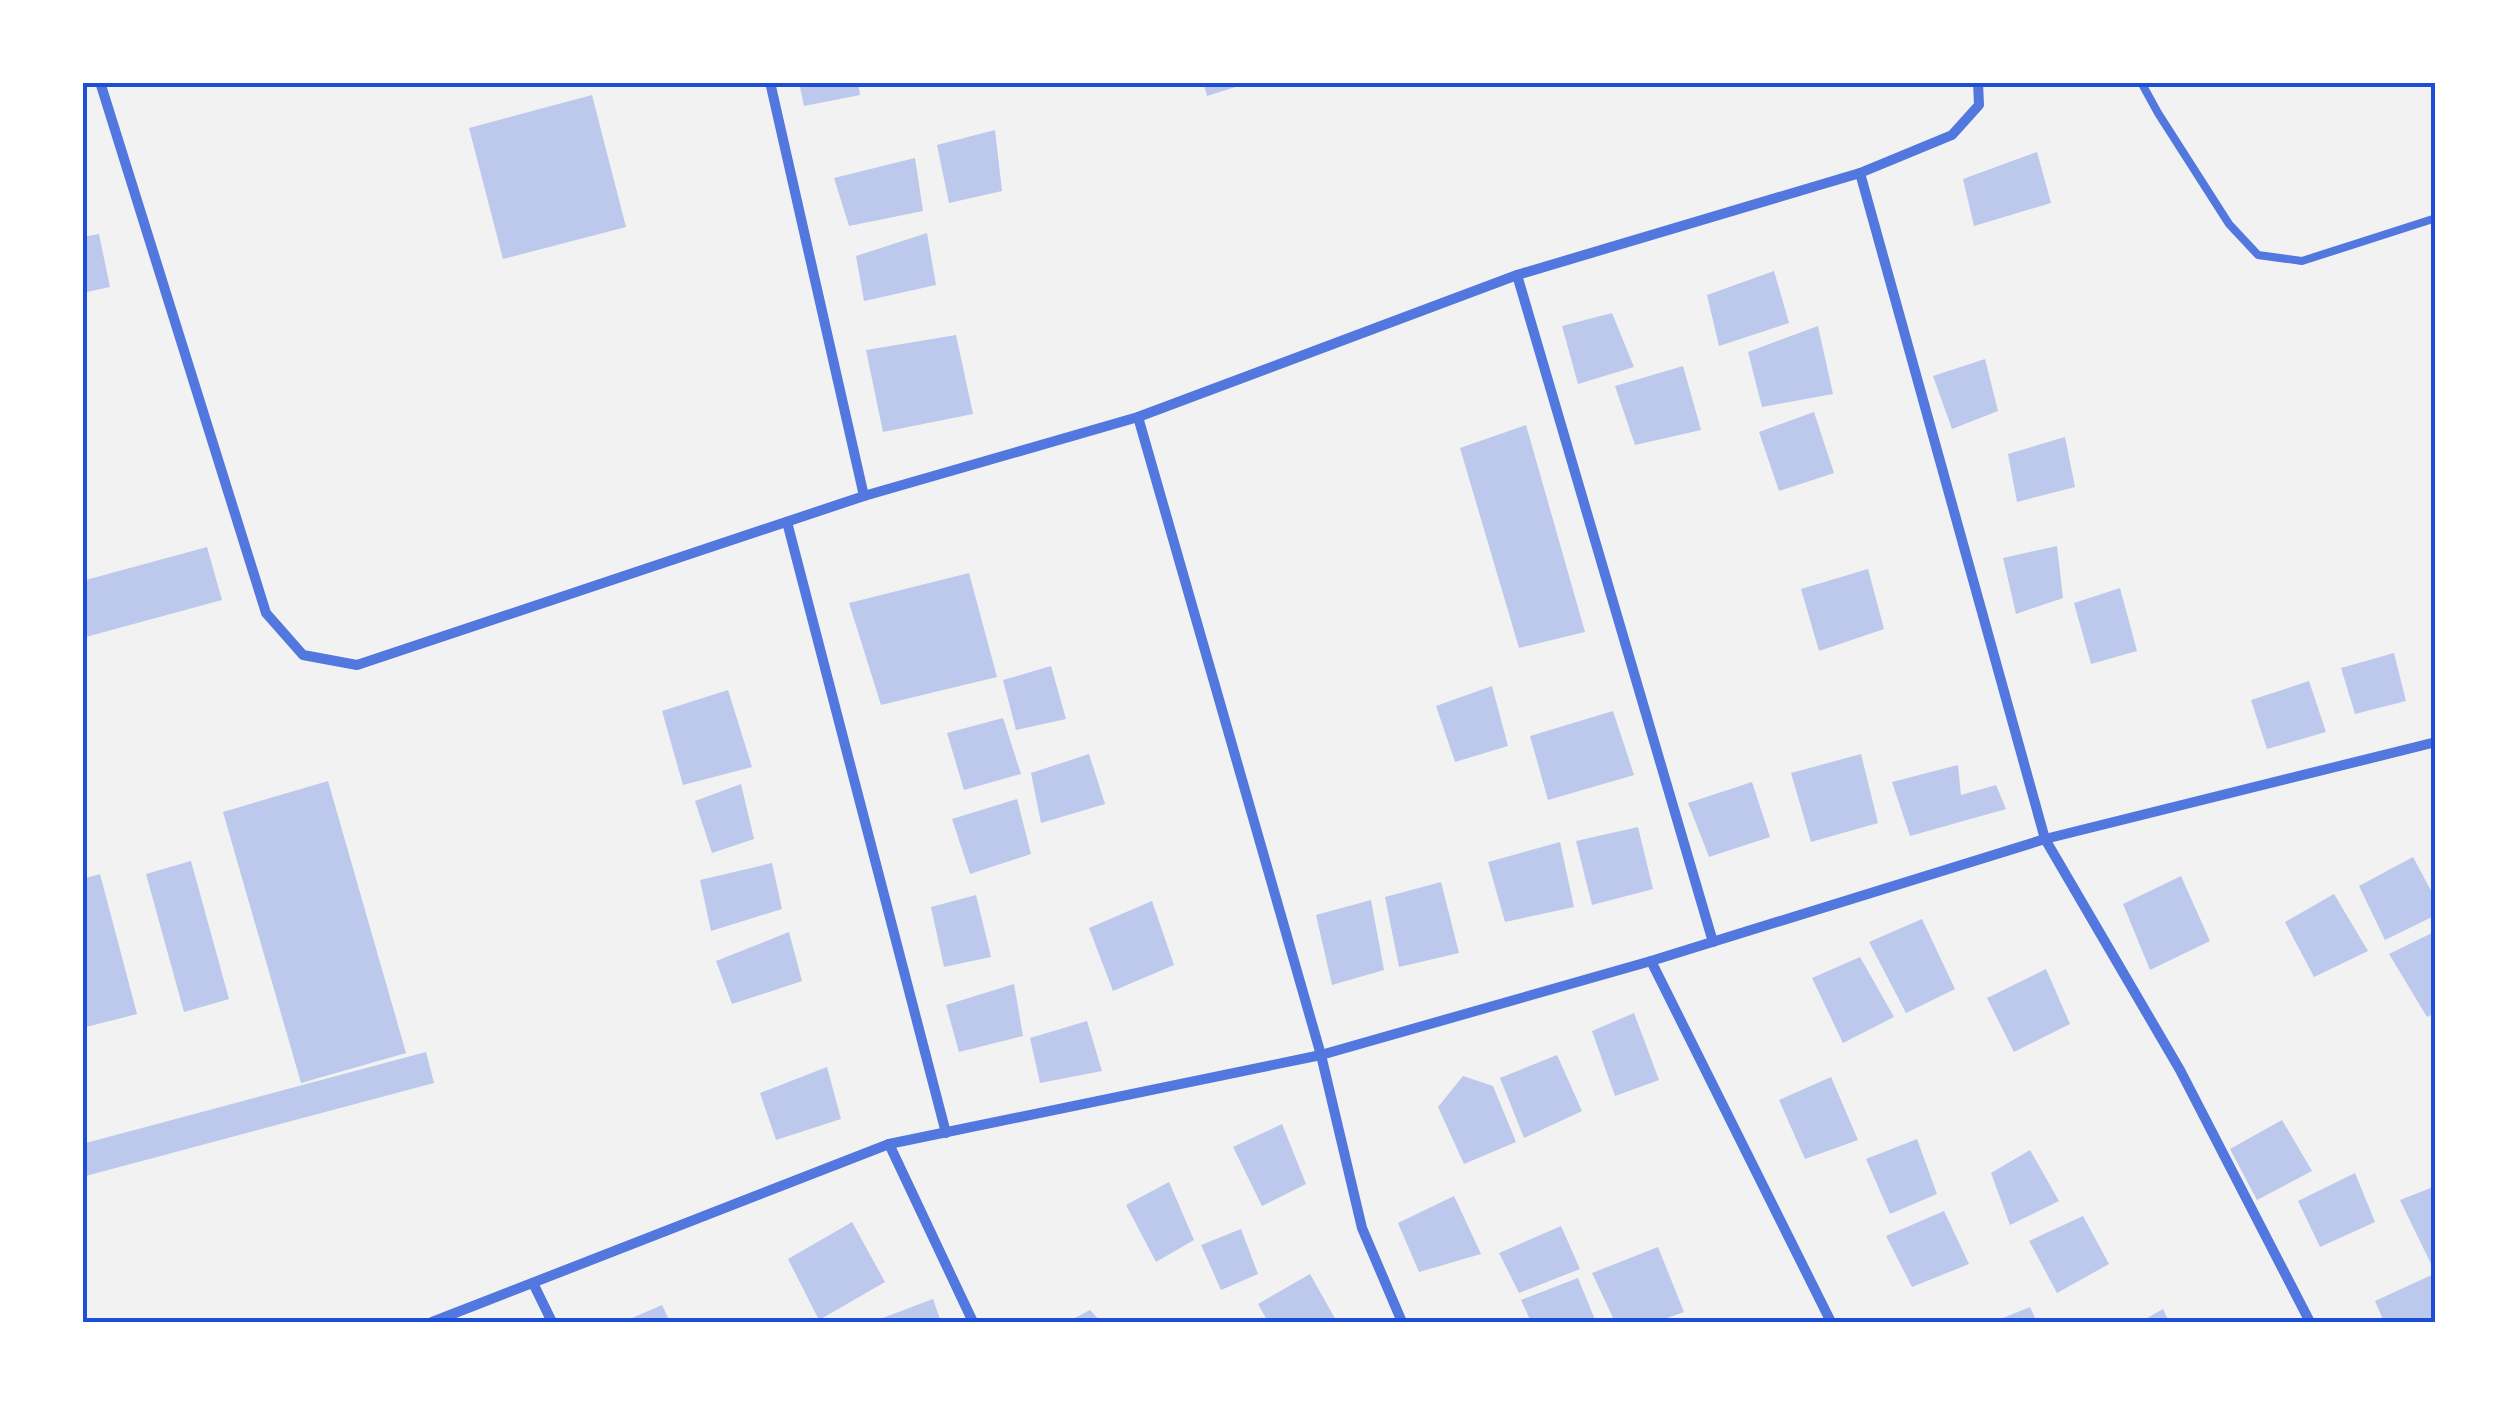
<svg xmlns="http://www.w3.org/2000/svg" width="2518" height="1405" font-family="'Nunito Sans',sans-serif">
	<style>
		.building { fill: #bdc9ec }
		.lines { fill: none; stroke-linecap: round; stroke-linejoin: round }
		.service { stroke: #5277de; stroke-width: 8 }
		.minor { stroke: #5277de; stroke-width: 10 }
		.neatline { fill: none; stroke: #1d4ed8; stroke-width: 4 }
	</style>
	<rect width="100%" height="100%" fill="#f2f2f2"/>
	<g class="building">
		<polygon points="799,82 858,82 860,95 804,106"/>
		<polygon points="1203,82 1248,82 1248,83 1207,96"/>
		<polygon points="592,95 626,227 503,259 469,128"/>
		<polygon points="995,130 1002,191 949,203 937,145"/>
		<polygon points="2037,152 2051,203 1974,226 1963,179"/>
		<polygon points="915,158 923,211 849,226 834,178"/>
		<polygon points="927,233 936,285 864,301 856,256"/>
		<polygon points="99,234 110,287 82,293 82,237"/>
		<polygon points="1774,271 1789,323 1719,346 1707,295"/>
		<polygon points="1612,313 1634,367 1578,384 1562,326"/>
		<polygon points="1818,326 1833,394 1762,407 1748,352"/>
		<polygon points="956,335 973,414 883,432 866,350"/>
		<polygon points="1985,359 1998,411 1952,429 1933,376"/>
		<polygon points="1683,366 1701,430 1635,445 1615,386"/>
		<polygon points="1814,412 1834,473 1779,491 1759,432"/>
		<polygon points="1526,425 1585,632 1519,648 1460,448"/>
		<polygon points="2065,437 2075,487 2017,502 2008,454"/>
		<polygon points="2057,546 2063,598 2016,614 2003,558"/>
		<polygon points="207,547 222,600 82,638 82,581"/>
		<polygon points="1868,569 1884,629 1819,651 1801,589"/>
		<polygon points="969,573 997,677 881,705 849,603"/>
		<polygon points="2120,588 2137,651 2091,664 2074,603"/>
		<polygon points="2394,653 2406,701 2355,714 2341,668"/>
		<polygon points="1051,666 1066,719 1016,730 1003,680"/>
		<polygon points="2309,681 2326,732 2267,749 2251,700"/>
		<polygon points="1492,686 1508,746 1455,762 1436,706"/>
		<polygon points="728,690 752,767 683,785 662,711"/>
		<polygon points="1613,711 1634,775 1548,800 1530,736"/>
		<polygon points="1003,718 1021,774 964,790 947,733"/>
		<polygon points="1089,754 1105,804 1041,823 1031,773"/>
		<polygon points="1861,754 1878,823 1811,842 1791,773"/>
		<polygon points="1958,765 1961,795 1996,785 2006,809 1910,836 1892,782"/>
		<polygon points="328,781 406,1053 301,1083 223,812"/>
		<polygon points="1752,782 1770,837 1709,857 1688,803"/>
		<polygon points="741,784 754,839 712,853 695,801"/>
		<polygon points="1017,799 1031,854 970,874 952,819"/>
		<polygon points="1638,827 1653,889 1592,905 1576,841"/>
		<polygon points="1560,842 1574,907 1505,922 1488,862"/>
		<polygon points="2413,857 2436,900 2436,915 2385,940 2359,886"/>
		<polygon points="191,861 229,999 184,1012 146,874"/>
		<polygon points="772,863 782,909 711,931 700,880"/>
		<polygon points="100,874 137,1014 82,1028 82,879"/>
		<polygon points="2181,876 2210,941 2150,970 2123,904"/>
		<polygon points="1441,882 1459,953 1399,967 1385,897"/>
		<polygon points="2334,894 2368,951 2314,977 2285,922"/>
		<polygon points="976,895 991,957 944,967 931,907"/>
		<polygon points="1371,900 1384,970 1332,985 1316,915"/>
		<polygon points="1152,901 1174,965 1113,991 1089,928"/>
		<polygon points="1922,919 1955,989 1906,1013 1869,942"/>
		<polygon points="2436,931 2436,1012 2427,1017 2389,954"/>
		<polygon points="789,932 802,981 732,1004 716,961"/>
		<polygon points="1860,957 1894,1017 1843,1043 1812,978"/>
		<polygon points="2046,969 2070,1024 2014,1052 1987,998"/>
		<polygon points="1014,984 1023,1036 959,1052 946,1005"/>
		<polygon points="1634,1013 1659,1080 1615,1096 1592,1031"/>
		<polygon points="1087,1021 1102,1071 1040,1083 1030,1038"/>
		<polygon points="426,1052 434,1083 82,1177 82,1144"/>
		<polygon points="1557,1055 1582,1111 1524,1138 1500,1078"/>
		<polygon points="827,1067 841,1119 776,1140 760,1093"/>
		<polygon points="1463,1076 1493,1086 1516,1142 1464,1164 1438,1107"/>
		<polygon points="1831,1077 1858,1140 1805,1159 1779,1100"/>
		<polygon points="2282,1120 2312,1171 2257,1200 2230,1149"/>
		<polygon points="1282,1124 1306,1184 1262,1206 1233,1147"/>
		<polygon points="1917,1139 1937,1194 1890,1214 1866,1159"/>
		<polygon points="2030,1150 2059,1201 2010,1225 1991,1173"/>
		<polygon points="2355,1173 2375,1222 2320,1247 2298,1201"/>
		<polygon points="1169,1182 1194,1240 1156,1262 1126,1205"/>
		<polygon points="2436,1186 2436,1263 2431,1264 2400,1200"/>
		<polygon points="1454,1196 1481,1254 1419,1272 1398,1223"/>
		<polygon points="1944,1211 1969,1264 1912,1287 1886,1236"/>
		<polygon points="2083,1216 2109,1264 2057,1293 2029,1241"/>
		<polygon points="852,1222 885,1282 819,1320 788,1259"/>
		<polygon points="1561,1226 1580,1269 1519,1293 1499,1253"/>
		<polygon points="1241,1229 1258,1274 1221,1290 1201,1245"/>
		<polygon points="1658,1247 1684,1312 1656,1322 1615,1322 1592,1273"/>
		<polygon points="2436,1273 2436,1322 2384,1322 2375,1301"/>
		<polygon points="1310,1274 1337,1322 1268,1322 1258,1304"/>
		<polygon points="1578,1278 1596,1322 1531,1322 1521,1300"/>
		<polygon points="933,1299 941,1322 872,1322"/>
		<polygon points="662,1305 670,1322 623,1322"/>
		<polygon points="2030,1307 2037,1322 1993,1322"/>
		<polygon points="2163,1309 2169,1322 2140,1322"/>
		<polygon points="1090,1310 1101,1322 1067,1322"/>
	</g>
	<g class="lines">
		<polyline class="service" points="2141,82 2158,113 2229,224 2258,255 2302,261 2436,218"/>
		<g class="minor">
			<polyline points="100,82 266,613 303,655 357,665 864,496 1138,417 1517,275 1860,173 1952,135 1979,105 1978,82"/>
			<polyline points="770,82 864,496"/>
			<polyline points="1860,173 2045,839 2180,1070 2310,1322"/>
			<polyline points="1517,275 1713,942"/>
			<polyline points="1138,417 1321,1055 1362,1228 1402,1322"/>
			<polyline points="787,522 946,1133"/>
			<polyline points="1651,961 1831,1322"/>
			<polyline points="889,1144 973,1322"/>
			<polyline points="533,1283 552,1322"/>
			<polyline points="432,1322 889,1144 1321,1055 1651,961 2045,839 2436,742"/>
		</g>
	</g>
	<rect width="2518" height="1405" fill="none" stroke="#ffffff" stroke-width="170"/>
	<rect x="85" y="85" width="2348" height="1235" class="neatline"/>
</svg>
